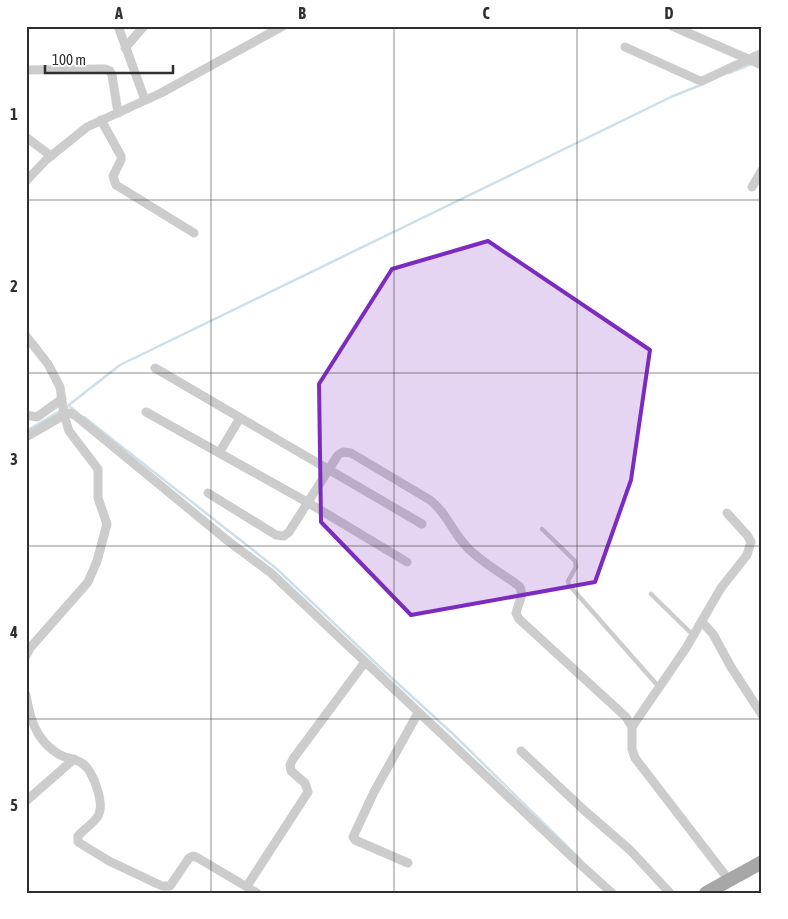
<svg xmlns="http://www.w3.org/2000/svg" width="788" height="919" font-family="'Asap Condensed',sans-serif">
	<style>
		.lines { fill: none; stroke-linecap: round; stroke-linejoin: round }
		.stream { stroke: #cedfe8; stroke-width: 2.5 }
		.lane { stroke: #ccc; stroke-width: 4.5 }
		.street { stroke: #ccc; stroke-width: 9 }
		.primary { stroke: #a7a7a7; stroke-width: 14 }
		.marked { fill: #7b2cbf; fill-opacity: 0.2; stroke: #7b2cbf; stroke-width: 4; stroke-linejoin: round }
		.grid { fill: none; stroke: #2f2f2f; stroke-width: 1; stroke-opacity: 0.55 }
		.neatline { fill: none; stroke: #2f2f2f; stroke-width: 2 }
		.grid-label { font-size: 16px; text-anchor: middle; font-weight: bold; fill: #2f2f2f }
	</style>
	<rect width="100%" height="100%" fill="#fff"/>
	<g class="lines">
		<g class="stream">
			<polyline points="729,73 751,64"/>
			<polyline points="69,406 77,412"/>
			<polyline points="65,408 120,365 671,97 703,84"/>
			<polyline points="84,417 277,569 382,669 453,734 581,860"/>
			<polyline points="26,431 60,411"/>
		</g>
		<g class="lane">
			<polyline points="542,529 575,561 576,567 568,581 569,585 659,687"/>
			<polyline points="651,594 693,635"/>
		</g>
		<g class="street">
			<polyline points="118,26 145,100"/>
			<polyline points="672,26 762,65"/>
			<polyline points="625,47 698,80 702,81 762,53"/>
			<polyline points="125,48 144,26"/>
			<polyline points="26,70 105,69 110,71 112,75 118,113"/>
			<polyline points="101,120 121,156 121,160 113,176 116,185 194,233"/>
			<polyline points="26,137 51,156"/>
			<polyline points="26,181 46,160 87,127 161,93 283,26"/>
			<polyline points="752,187 762,170"/>
			<polyline points="26,336 48,364 60,387 64,415 69,431 98,469 98,498 107,524 97,561 88,582 30,648 26,656"/>
			<polyline points="155,368 422,524"/>
			<polyline points="146,412 307,502 407,562"/>
			<polyline points="64,413 70,413 76,416 228,541 271,573 571,856 612,893"/>
			<polyline points="26,415 37,417 62,399"/>
			<polyline points="26,437 64,415"/>
			<polyline points="219,453 240,418"/>
			<path d="M208,493l68,42 8,1 5,-4 49,-77 5,-3 8,1 79,47c16,12 22,31 36,46 14,16 36,27 53,40 6,8 -1,18 -3,27l3,6 107,98 6,10v22l3,9 94,122"/>
			<polyline points="702,622 713,634 731,667 762,715"/>
			<path d="M26,695c3,18 7,35 20,49 5,5 13,11 19,13 6,2 13,3 18,7 10,7 21,38 16,50 -3,8 -15,15 -21,22v6l31,19 53,25h8l19,-28 4,-2 5,2 59,35"/>
			<polyline points="632,727 686,648 721,588 747,555 751,542 747,535 727,513"/>
			<polyline points="521,751 585,811 630,850 670,893"/>
			<polyline points="26,801 74,759"/>
			<polyline points="408,863 355,840 353,837 374,792 418,713"/>
			<polyline points="247,886 308,792 305,783 291,771 290,765 293,759 365,662"/>
		</g>
		<polyline class="primary" points="706,893 762,862"/>
	</g>
	<path class="marked" d="M488,241l162,109 -19,130 -36,102 -184,33 -90,-93 -2,-138 73,-115z"/>
	<path class="grid" d="M211,26v867M394,26v867M577,26v867M26,200h736M26,373h736M26,546h736M26,719h736"/>
	<rect width="788" height="919" fill="none" stroke="#ffffff" stroke-width="55"/>
	<path d="M45 65v8h128v-8" fill="none" stroke="#2f2f2f" stroke-width="2.5"/>
	<text x="52" y="65" font-size="15" fill="#2f2f2f" stroke="#ffffff" stroke-width="4" paint-order="stroke">100 m</text>
	<rect x="28" y="28" width="732" height="864" class="neatline"/>
	<g class="grid-label">
		<text x="119" y="19">A</text>
		<text x="302" y="19">B</text>
		<text x="486" y="19">C</text>
		<text x="669" y="19">D</text>
		<text x="14" y="120">1</text>
		<text x="14" y="292">2</text>
		<text x="14" y="465">3</text>
		<text x="14" y="638">4</text>
		<text x="14" y="811">5</text>
	</g>
</svg>
